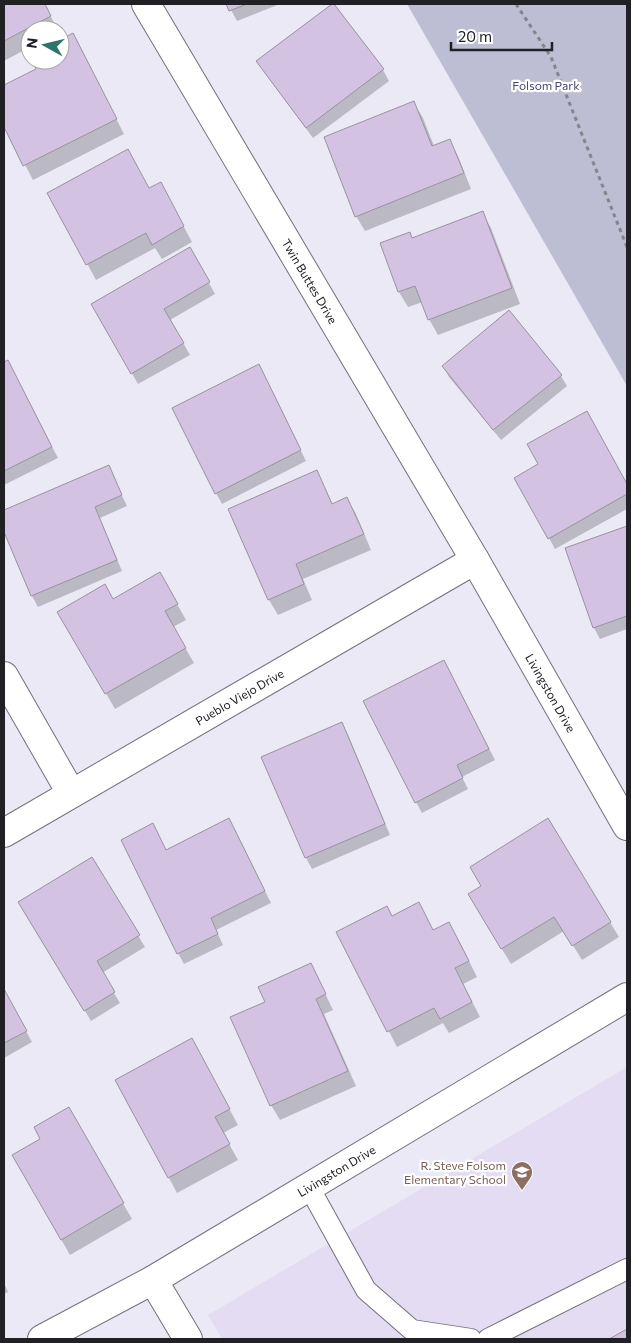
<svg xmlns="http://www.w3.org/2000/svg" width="631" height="1343" font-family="Commissioner,sans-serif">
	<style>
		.education { fill: #e4dcf2 }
		.green { fill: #bdbdd3 }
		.shadow { fill: #0003 }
		.building { fill: #d4c2e3; stroke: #98939d }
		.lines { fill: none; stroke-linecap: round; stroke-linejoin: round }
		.lane-casing { stroke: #71717b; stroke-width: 22 }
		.street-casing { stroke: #71717b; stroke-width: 30 }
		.path { stroke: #85848c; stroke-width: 3; stroke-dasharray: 4 4; stroke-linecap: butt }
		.lane { stroke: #fff; stroke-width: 20 }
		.street { stroke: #fff; stroke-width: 28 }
		.labels { text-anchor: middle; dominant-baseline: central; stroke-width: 4.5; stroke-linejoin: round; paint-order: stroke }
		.park-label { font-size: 12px; fill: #494474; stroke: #fff }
		.street-label { font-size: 12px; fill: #212125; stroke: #fff }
		.education-label { font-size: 12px; fill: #785e54; stroke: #fff; text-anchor: end }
	</style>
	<rect width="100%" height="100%" fill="#eae9f5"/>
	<polygon class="education" points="627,1067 627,1339 222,1339 208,1315"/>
	<polygon class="green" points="407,4 627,4 627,386"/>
	<g class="shadow">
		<polygon points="4,4 44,4 58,30 30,30 30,47 4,61"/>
		<polygon points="228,4 280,4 237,21"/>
		<polygon points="333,4 383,70 389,81 313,138 264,72 258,61"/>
		<polygon points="60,41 81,50 124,134 33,180 4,124 4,87 38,69 33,60 60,60"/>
		<polygon points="414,103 423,118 434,146 449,140 458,156 471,189 365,231 356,216"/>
		<polygon points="149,190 169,199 192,242 162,259 155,248 96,280 49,193"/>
		<polygon points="482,213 491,228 520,304 438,335 429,319 423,302 408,307 399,292 382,244 410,234 413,239"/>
		<polygon points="190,249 215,294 170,320 190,355 138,384 93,305"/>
		<polygon points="7,361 58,458 4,485 4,363"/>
		<polygon points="443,366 561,376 567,386 501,440 449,377"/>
		<polygon points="264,377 306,461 222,504 216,493"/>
		<polygon points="587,412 627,486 627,509 555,549 516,478 540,465"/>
		<polygon points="108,467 127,506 100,518 122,571 38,607 32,596 4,529 4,512"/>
		<polygon points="317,472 333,505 347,499 356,514 371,550 303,579 312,600 278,615 269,600 230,510"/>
		<polygon points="627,528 627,629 600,639 594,628 567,549"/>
		<polygon points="160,574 186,620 173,627 194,663 115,709 59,612 113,601"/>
		<polygon points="450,672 495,760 462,777 468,789 422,813 416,802"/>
		<polygon points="342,724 348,735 390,835 312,869 306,858 263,758"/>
		<polygon points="235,831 271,903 216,930 223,945 184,964 178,953 166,851"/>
		<polygon points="92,859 145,947 102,973 120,1003 91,1021 20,902"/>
		<polygon points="478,910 610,922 619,937 582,960 564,931 511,964"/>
		<polygon points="392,918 458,939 477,977 463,984 480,1017 449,1033 443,1023 397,1047 338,932"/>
		<polygon points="311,964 333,1010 324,1014 356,1086 280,1120 271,1105"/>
		<polygon points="4,991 32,1042 4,1058"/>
		<polygon points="200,1055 238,1125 223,1133 238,1160 177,1193 169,1178"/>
		<polygon points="68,1108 132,1219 70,1255 14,1156 42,1139"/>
		<polygon points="4,1283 8,1292 4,1294"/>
	</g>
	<g class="building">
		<polygon points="4,4 45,4 51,16 4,41"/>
		<polygon points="226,4 247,4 229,11"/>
		<polygon points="332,4 334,4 384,69 306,128 256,61"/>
		<polygon points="73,33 117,119 23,166 4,127 4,85 36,69 32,60 60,60 60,40"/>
		<polygon points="414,101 432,146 450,139 464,173 355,217 324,137"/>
		<polygon points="128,149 149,188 161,182 184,226 152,245 146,233 86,265 47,193"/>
		<polygon points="483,211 512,288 428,320 415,286 398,292 380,243 410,232 412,238"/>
		<polygon points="190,247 210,282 164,309 184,343 131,374 91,304"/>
		<polygon points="509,310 562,375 493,430 442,366"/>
		<polygon points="8,360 52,447 4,471 4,362"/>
		<polygon points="259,364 301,450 215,494 172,408"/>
		<polygon points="587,411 627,484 627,494 548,539 514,478 538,464 527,444"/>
		<polygon points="109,465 122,495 95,507 117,560 31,596 4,532 4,510"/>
		<polygon points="317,470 332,504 347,497 364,534 296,564 304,584 268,600 228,509"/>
		<polygon points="627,526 627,616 593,628 565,548"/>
		<polygon points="160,572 178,604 165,611 186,648 105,694 57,612 105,584 113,599"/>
		<polygon points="444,660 489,749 457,765 463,778 415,803 363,701"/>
		<polygon points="342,722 385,824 305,858 261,757"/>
		<polygon points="229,818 265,891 211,918 218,934 177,954 121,840 153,823 166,850"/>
		<polygon points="548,818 611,922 572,946 554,917 501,949 468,894 481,886 470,867"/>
		<polygon points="92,857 140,935 97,961 115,992 84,1011 18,902"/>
		<polygon points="419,902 433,930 449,922 469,961 455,968 472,1002 440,1019 434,1008 387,1032 336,932 387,906 392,916"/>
		<polygon points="311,963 326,994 316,999 348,1071 270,1106 230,1017 265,1002 258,987"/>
		<polygon points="4,989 27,1031 4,1043"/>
		<polygon points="192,1038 230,1109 215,1117 230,1144 168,1178 115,1080"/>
		<polygon points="69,1107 124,1203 61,1240 12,1155 40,1139 34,1127"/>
		<polygon points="627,1329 627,1339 609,1339"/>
	</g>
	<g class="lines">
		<g class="lane-casing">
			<g id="lane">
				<polyline points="309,1187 366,1290 412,1330 471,1339"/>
				<polyline points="488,1339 627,1269"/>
			</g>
		</g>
		<g class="street-casing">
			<g id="street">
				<path id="s1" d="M146,4l329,556 152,266"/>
				<polyline points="4,676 71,793"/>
				<path id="s2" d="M4,833l471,-273"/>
				<polyline points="153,1280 188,1339"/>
				<path id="s3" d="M42,1339l111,-59 474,-283"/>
			</g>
		</g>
		<polyline class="path" points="516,4 551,57 627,247"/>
		<use href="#lane" class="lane"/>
		<use href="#street" class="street"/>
	</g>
	<defs>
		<g id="school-pin" transform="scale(1.125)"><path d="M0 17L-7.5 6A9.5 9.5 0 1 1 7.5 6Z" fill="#8d6e63" stroke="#fff"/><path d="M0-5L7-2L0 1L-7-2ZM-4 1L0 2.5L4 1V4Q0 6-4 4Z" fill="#fff"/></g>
	</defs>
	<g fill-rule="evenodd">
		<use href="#school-pin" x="522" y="1172"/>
	</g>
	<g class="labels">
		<g class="park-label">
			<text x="546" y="85">Folsom Park</text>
		</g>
		<g class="street-label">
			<text stroke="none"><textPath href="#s1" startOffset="322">Twin Buttes Drive</textPath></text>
			<text stroke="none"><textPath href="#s1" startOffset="799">Livingston Drive</textPath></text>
			<text stroke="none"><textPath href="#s2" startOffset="272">Pueblo Viejo Drive</textPath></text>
			<text stroke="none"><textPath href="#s3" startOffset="339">Livingston Drive</textPath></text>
		</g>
		<g class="education-label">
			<text x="506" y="1165">R. Steve Folsom<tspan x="506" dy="14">Elementary School</tspan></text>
		</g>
	</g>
	<rect width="631" height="1343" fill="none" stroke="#212125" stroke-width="10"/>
	<g transform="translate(45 45) rotate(278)"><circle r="24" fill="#ffffff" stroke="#a6a6a8"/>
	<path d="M0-4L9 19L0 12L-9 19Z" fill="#2e746a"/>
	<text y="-8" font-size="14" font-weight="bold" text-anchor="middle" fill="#212125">N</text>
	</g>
	<path d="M451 42v8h101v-8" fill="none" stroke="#212125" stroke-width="2.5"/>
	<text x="458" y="42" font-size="15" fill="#212125" stroke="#ffffff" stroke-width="4" paint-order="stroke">20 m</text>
</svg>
